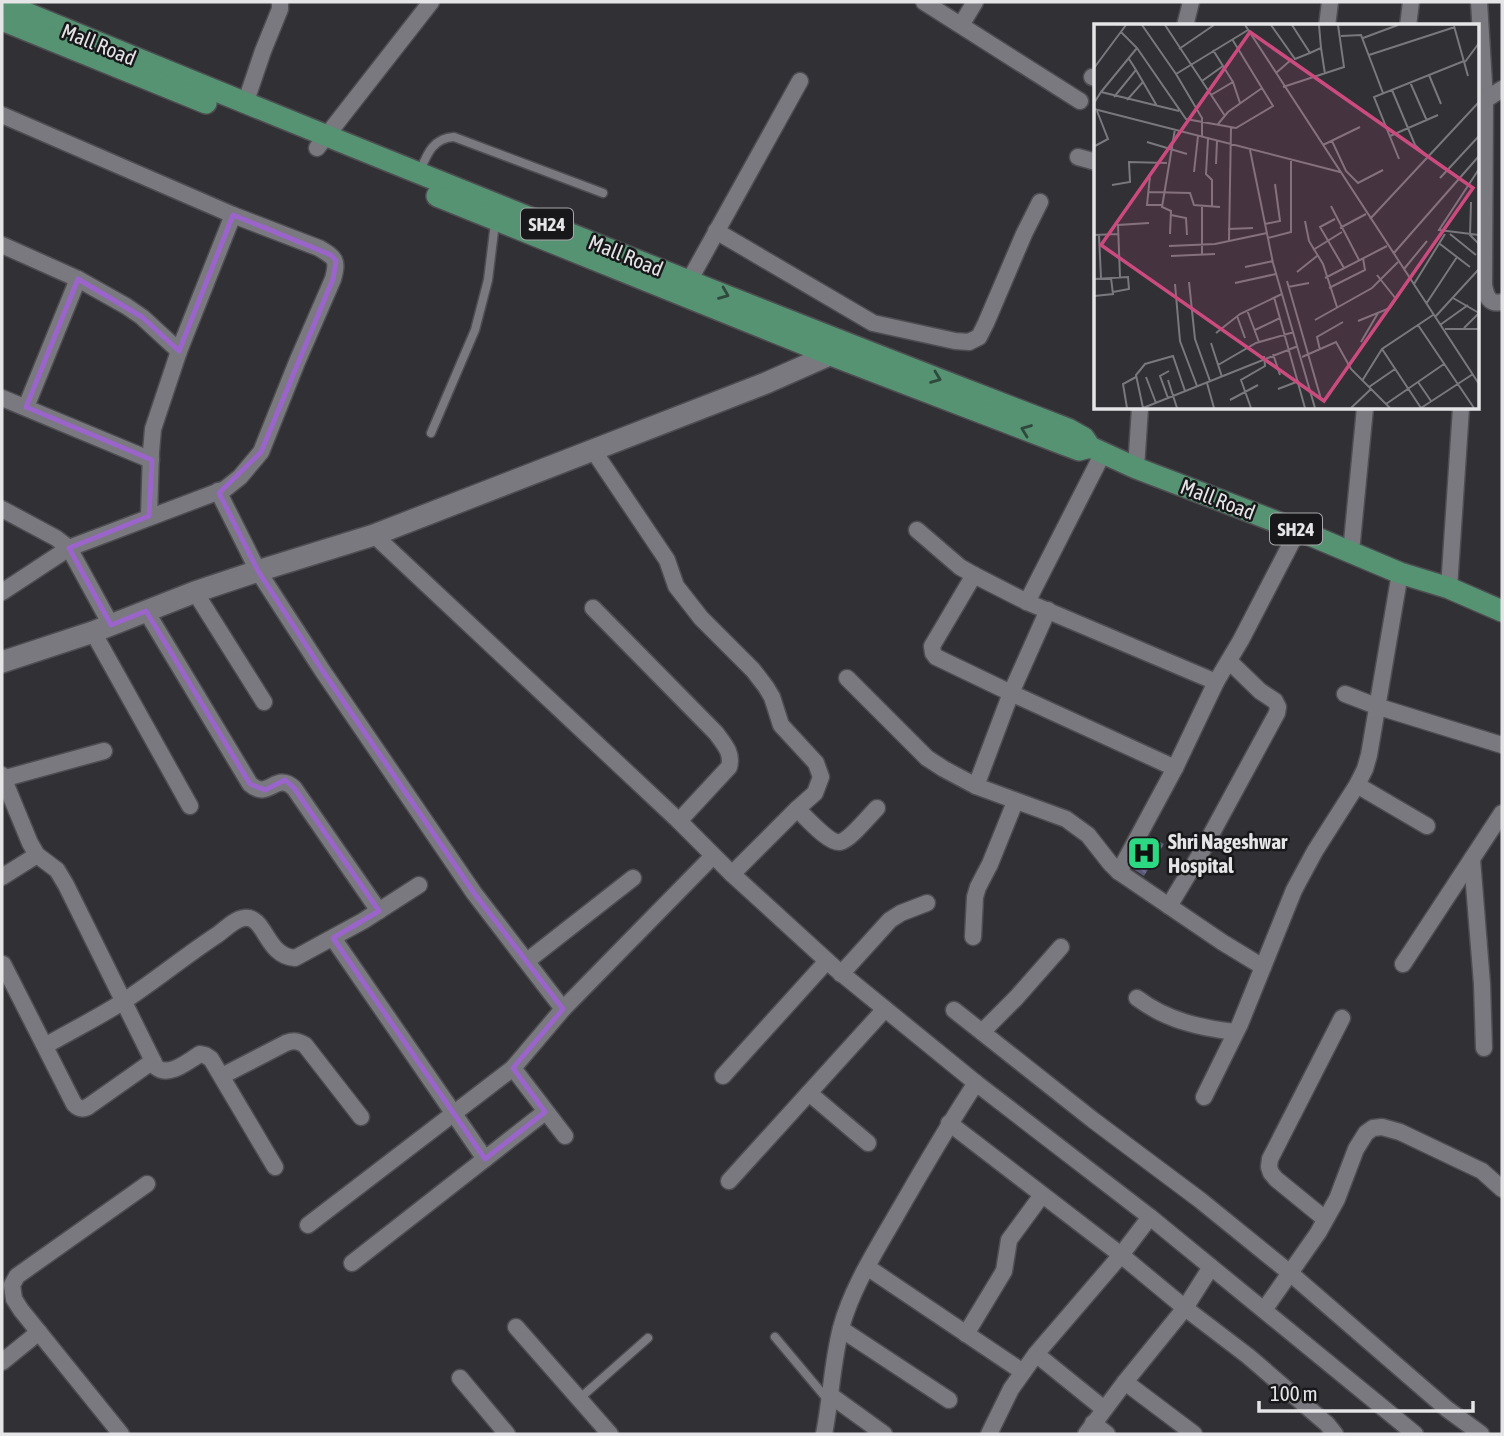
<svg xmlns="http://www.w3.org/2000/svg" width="1504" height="1436" font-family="'Asap Condensed',sans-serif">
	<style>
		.building { fill: url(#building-back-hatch) }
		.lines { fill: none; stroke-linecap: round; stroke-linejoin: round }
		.service-casing { stroke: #4d4d52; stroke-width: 11 }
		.minor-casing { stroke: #4d4d52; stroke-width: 19 }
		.secondary-casing { stroke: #4d4d52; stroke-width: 24 }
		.primary-casing { stroke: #4d4d52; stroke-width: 24 }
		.service { stroke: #79797f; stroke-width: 8 }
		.minor { stroke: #79797f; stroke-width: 16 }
		.secondary { stroke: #79797f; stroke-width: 21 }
		.primary { stroke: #559372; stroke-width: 21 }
		.oneway { stroke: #30493e }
		.marked { fill: none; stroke: #9b64cb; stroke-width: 5; stroke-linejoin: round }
		.labels { text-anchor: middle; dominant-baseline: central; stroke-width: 5; stroke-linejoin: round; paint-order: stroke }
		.shield { fill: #18181b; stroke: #a8a8aa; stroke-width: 2 }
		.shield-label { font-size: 19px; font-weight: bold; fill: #e5e5e8 }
		.street-label { font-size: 21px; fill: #e5e5e8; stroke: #18181b }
		.poi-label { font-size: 21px; font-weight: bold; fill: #e5e5e8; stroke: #18181b; text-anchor: start }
		.inset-road { fill: none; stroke: #78787d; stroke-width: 2 }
		.view { fill: #cb4b7e; fill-opacity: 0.15; stroke: #cb4b7e; stroke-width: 3.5 }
		.inset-edge { fill: none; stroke: #e5e5e8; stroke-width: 3.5 }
	</style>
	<defs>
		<pattern id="building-back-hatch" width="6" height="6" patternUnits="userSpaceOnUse" patternTransform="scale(1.75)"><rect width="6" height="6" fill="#5a5979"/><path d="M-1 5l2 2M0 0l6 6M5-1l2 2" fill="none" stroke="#72718c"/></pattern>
	</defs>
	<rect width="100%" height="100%" fill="#303035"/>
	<polygon class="building" points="1150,836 1164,844 1144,876 1133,869"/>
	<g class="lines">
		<g class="service-casing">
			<g id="service">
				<path d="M420,171c7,-17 13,-33 34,-34l149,56"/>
				<polyline points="431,433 475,330 488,280 495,223"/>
				<polyline points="775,1337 827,1399"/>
				<polyline points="579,1399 648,1338"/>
			</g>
		</g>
		<g class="minor-casing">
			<g id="minor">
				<polyline points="924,2 1080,101"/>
				<path d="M1479,2l6,98 -1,185c2,11 5,20 18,17"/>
				<polyline points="961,25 975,2"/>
				<polyline points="1185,26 1191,2"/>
				<polyline points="1327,26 1330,2"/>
				<polyline points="1408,26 1411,2"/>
				<polyline points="1092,77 1096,78"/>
				<polyline points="1485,100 1502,89"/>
				<polyline points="245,104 263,51 280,9 280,2"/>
				<path d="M2,115l231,100 86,33c17,10 19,12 14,31l-36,83 -36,90 -21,25 -15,12 -156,59 -67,44"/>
				<polyline points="317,148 431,2"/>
				<polyline points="1078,157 1096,162"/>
				<polyline points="716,231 873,323 955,341 969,342 979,337 986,323 1024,234 1040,202"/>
				<polyline points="2,245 78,279"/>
				<polyline points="684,290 800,81"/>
				<polyline points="2,398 151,460"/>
				<polyline points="26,407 78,279 126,306 142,317 179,351"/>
				<polyline points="593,450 667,560 676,586 701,618 753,670 766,687 772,697 781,725 816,763 821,777 815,793 797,809 732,874"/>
				<polyline points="1136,468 1140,408"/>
				<polyline points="218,491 258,571 322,670 474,893 563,1009"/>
				<polyline points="2,509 56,538 69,548 111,625"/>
				<polyline points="149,516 151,452 153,429 179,351 233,215"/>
				<polyline points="917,530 960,567 974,575 1027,602 1216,682"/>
				<polyline points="374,535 679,821 732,874 836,969 976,1083 1150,1217 1415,1434"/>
				<polyline points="1351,552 1365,408"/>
				<polyline points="974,575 932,646 933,653 936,657 1011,693 1175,768"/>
				<polyline points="1449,588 1461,408"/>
				<polyline points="195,592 264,702"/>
				<polyline points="1027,602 1103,453"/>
				<path d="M593,608l123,125c8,11 17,20 13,34l-50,54"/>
				<path d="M146,611l104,173c19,17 25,-13 44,4l85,123"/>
				<polyline points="93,632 190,806"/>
				<polyline points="847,678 927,758 944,769 976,786 1066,819 1088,835 1110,863 1119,872 1222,942 1263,967"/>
				<polyline points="1345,694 1376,706 1502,745"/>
				<path d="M2,775l28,68 7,12 20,15 9,15 90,182c13,11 32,-6 44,-13l5,1 6,4 64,108"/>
				<polyline points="2,779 104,751"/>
				<polyline points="1357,785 1427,826"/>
				<polyline points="976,786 1011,693 1048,610"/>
				<path d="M797,809c8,7 32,35 43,33 10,-2 29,-26 37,-34"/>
				<polyline points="1472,859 1482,984 1484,1048"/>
				<polyline points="1119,872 1175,768 1216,682 1241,640 1298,530"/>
				<polyline points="2,877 37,855"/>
				<polyline points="1169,906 1201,853 1277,713 1278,707 1275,701 1260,691 1229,661"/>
				<polyline points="973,937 975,897 978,887 990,864 1015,802"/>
				<polyline points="333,938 485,1159"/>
				<polyline points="527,961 633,878"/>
				<path d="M3,964l71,140c5,5 9,6 15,2l64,-45"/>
				<polyline points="1403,964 1502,813"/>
				<polyline points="841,974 890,920 901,913 927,903"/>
				<path d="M1137,998c29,22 63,30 98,34"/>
				<polyline points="954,1010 1093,1120 1200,1200 1290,1273 1447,1409 1481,1434"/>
				<polyline points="982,1032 1016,998 1061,947"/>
				<path d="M45,1046c26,-15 54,-29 79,-45 32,-21 61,-45 93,-66 7,-5 18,-16 27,-17 22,-3 21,38 51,40l68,-37 56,-36"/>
				<polyline points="513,1068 565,1136"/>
				<path d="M222,1076l64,-33c8,-3 12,-2 19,2l56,72"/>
				<polyline points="723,1076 827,961"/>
				<polyline points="809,1093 868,1143"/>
				<polyline points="1204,1097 1240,1024 1294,890 1315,851 1357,785 1365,769 1369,755 1400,573"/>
				<polyline points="949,1123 1121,1255 1185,1308 1248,1356 1327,1424 1335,1434"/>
				<polyline points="729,1181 885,1009"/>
				<polyline points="1325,1219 1276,1179 1271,1173 1269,1167 1270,1159 1342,1018"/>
				<polyline points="308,1225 513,1068 563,1009 713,856"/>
				<polyline points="352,1263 545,1112"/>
				<polyline points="867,1267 1023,1372"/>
				<polyline points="1264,1310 1318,1233 1337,1199 1356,1149 1366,1133 1373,1128 1382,1127 1400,1132 1482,1171 1502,1189"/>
				<polyline points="516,1327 610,1434"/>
				<polyline points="841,1329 949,1400"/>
				<polyline points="966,1334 1004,1271 1009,1240 1042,1195"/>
				<polyline points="1036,1354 1104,1409"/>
				<polyline points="2,1362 39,1332"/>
				<polyline points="460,1378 507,1434"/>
				<polyline points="1125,1382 1194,1434"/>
				<polyline points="830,1395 884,1434"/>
				<polyline points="1093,1423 1107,1434"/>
				<polyline points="121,1434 21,1310 14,1299 12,1285 17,1276 147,1184"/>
				<path d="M824,1434c7,-35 8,-71 17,-106 11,-41 36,-79 57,-116 25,-43 50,-87 78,-129"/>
				<polyline points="989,1434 1011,1389 1036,1354 1121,1255 1150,1217"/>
				<polyline points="1086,1434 1125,1382 1185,1308 1211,1267"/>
			</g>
		</g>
		<g class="secondary-casing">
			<polyline id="secondary" points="2,662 93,632 195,592 258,571 374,535 766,383 843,349"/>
		</g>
		<g class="primary-casing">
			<g id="primary">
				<path d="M2,3c354,146 709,289 1066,426l16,9 6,9 46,21 162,62 102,43 49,15 53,23"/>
				<polyline points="2,20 206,103"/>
				<polyline points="437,196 831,355 1063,444 1079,450 1090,447"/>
			</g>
		</g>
		<use href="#service" class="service"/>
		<use href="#minor" class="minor"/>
		<use href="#secondary" class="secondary"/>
		<use href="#primary" class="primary"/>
	</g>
	<defs><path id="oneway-chevron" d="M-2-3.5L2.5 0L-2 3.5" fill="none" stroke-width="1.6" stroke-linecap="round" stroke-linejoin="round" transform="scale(1.75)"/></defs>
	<g class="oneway">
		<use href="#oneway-chevron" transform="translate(724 294) rotate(22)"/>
		<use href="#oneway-chevron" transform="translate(936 378) rotate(21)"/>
		<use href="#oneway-chevron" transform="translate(1026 430) rotate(-159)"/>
	</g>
	<path class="marked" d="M233,215l98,40 5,6 -3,18 -72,173 -42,41 39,78 64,99 152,223 89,116 -50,59 32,44 -60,47 -152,-221 46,-27 -85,-123 -9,-8 -20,10 -15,-6 -104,-173 -35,14 -42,-77 80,-32 3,-56 -126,-53 52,-128 64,38 37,34z"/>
	<defs>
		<g id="hospital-square" transform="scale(1.75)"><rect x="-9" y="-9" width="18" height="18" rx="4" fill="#2dd883" stroke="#18181b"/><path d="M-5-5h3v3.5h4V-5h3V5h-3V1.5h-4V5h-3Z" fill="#111"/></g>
	</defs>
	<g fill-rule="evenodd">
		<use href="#hospital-square" x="1144" y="853"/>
	</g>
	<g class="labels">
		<g class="shield">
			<rect x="521" y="208.5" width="52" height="31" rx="5"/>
			<rect x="1270" y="513.5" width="52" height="31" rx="5"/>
		</g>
		<g class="shield-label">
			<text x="547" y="224">SH24</text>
			<text x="1296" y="529">SH24</text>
		</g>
		<g class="street-label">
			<text transform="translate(99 44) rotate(22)">Mall Road</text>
			<text transform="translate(626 255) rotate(22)">Mall Road</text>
			<text transform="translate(1218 499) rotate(21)">Mall Road</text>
		</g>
		<g class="poi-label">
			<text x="1168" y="841">Shri Nageshwar<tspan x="1168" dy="24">Hospital</tspan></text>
		</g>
	</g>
	<g transform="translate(1094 24)">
		<rect width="385" height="385" fill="#303035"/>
		<path class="inset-road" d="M48,1l34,49 72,-44M71,1l60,91M151,1l234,359M177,1l24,34 15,-6 -18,-28M360,2l14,50M247,12l20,-1 22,58M269,14l35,-13M43,24l49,71 50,9 37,-22 -41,-67M227,24l4,26M85,25l35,-24M119,26l20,32M216,29l11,-5 -2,-23M275,31l86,-28M371,38l14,-19M0,44l32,-43M182,49l16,-14M82,50l26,44v18M335,51l12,29M108,57l21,-15M49,58l14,24M316,58l17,39M189,63l61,-20 -6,-42M298,66l23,55 12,11M7,68l36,-44 -16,-16M117,71l22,-13 7,21M20,73l22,-27 -7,-11M33,76l16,-18 -7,-12M0,79l7,-11 78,19M0,85l246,63M124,100l10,-12 34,-24M296,112l48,-21M114,115l-2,35 6,6v27M238,117l14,30 12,12 25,-13M53,118l40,12M229,121l37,-18M1,122l13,-7 -11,-28M156,126l23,113 42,145M305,135l-25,-62 90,-36M122,140l1,-23M385,145l-40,61 40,5M100,148l4,-36M56,152l-3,29h16M346,154l39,-42M18,161l18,-3 -1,-20 38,1M54,168l42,1 4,12 26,2M377,178l-1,33 9,9M237,182l28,54M77,191l15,3 1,17M241,195l-15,8 24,41M276,195l109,-117M211,197l4,20 14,23 14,43M171,200l15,-3 -5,-37M246,204l26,-14M134,205l25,-1M76,210l1,-23 -9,-4 13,-78M356,210l26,21M0,211l24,-1M5,211l2,43M174,214l23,-6v-71M135,216l2,-112M346,220l30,23M75,222l46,-2 52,-11M219,226l29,-18M108,230v-48M299,230l86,-98M77,232l44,-2M151,243l28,-6M310,245l23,-28M203,248l20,-16M283,251l19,24M26,253l-2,-52 31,-2M231,254l62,-32M0,255l34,-2 1,12 -16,3M193,257l34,118M95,258l6,57 15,42M141,259l41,-9M81,260l5,57 17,45M320,260l31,-50M194,263l21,-4M235,264l36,-18 -2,-12M0,272l19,-2 -2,-16M180,273l31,111M359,274l26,15M332,280l31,-47M153,286l12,32M143,292l8,22M341,293l44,-48M221,296l57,-32 26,-26M264,297l32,-13 19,-29M324,301l56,83M346,301l28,-20M370,304l15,-15M351,305h34M161,306l25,-12M122,309l24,-19 42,-20M267,318l17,-29M117,319l11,34M288,325l39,59M226,326l-3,-13 26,-15M179,330l7,21M208,333l34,-15 15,27 39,39M124,341l38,-22 38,-11M52,353l10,26M74,356l9,28M268,357l20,-32 51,-34M324,358l13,19M113,359l7,25M275,363l26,-18M184,365l21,-8M74,374l-8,-22 9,-5M136,376l28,-15M292,380l58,-40M33,384l-4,-24 13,-7M49,384l155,-62M49,384l-7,-33 9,-11 28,-8 12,35M157,384l-10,-28 24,-14 -1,-10M257,384l20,-19M327,384l52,-34"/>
		<path class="view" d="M156,8l223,156 -149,213 -223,-156z"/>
		<rect width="385" height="385" class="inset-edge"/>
	</g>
	<rect width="1504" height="1436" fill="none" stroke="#e5e5e8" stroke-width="7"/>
	<path d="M1259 1401v10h214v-10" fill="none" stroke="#e5e5e8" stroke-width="3.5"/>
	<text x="1270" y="1401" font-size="21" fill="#e5e5e8" stroke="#18181b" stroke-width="5" paint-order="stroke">100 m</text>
</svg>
